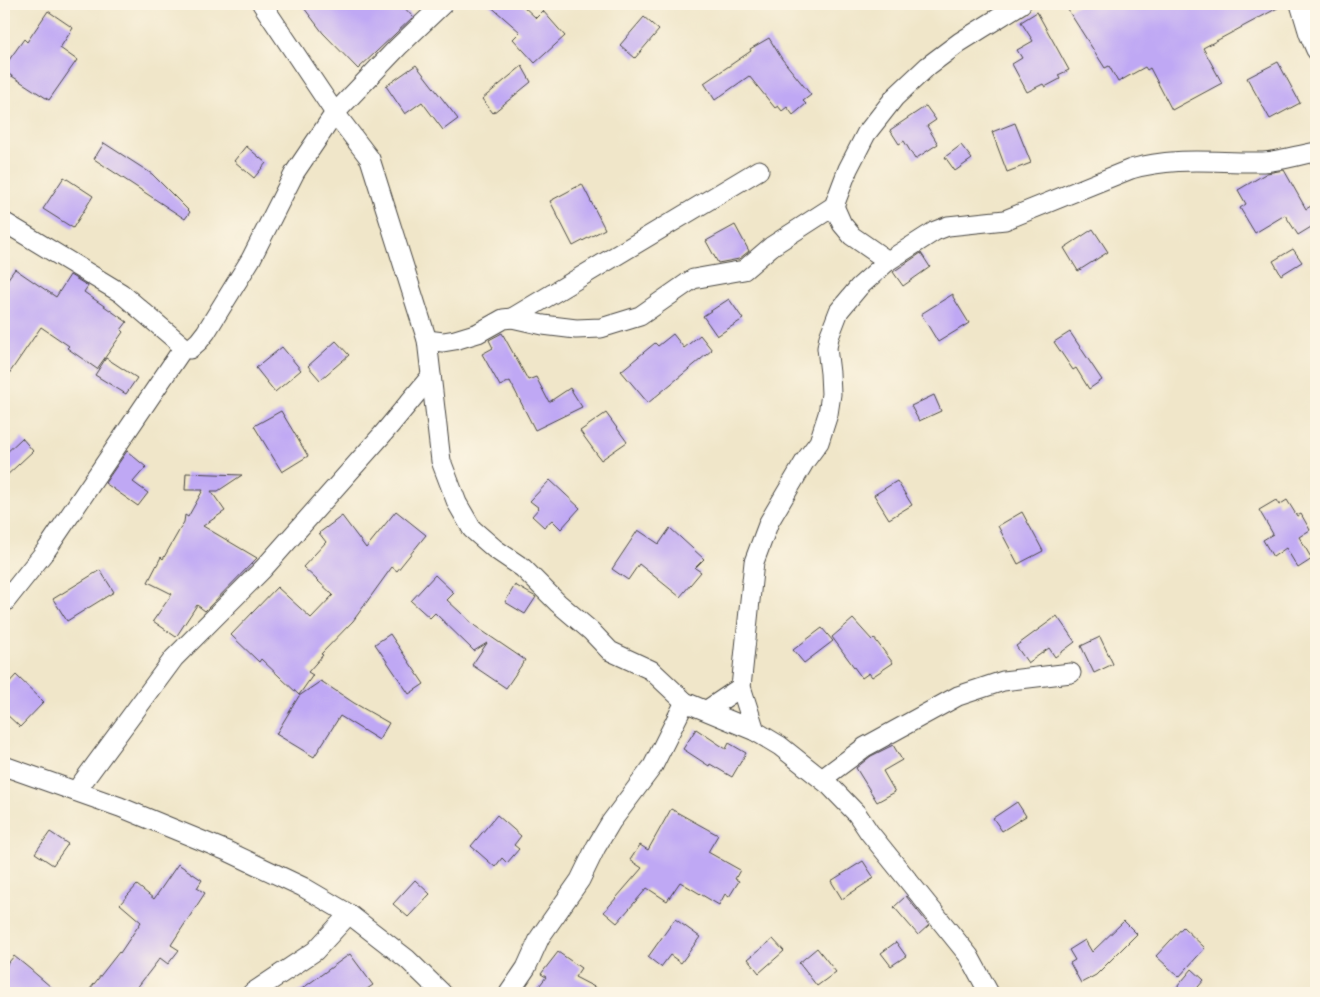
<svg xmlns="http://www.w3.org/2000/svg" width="1320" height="997" font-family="Kalam,sans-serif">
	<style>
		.building { fill: #bfa8f4 }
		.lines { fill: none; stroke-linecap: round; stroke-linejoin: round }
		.street-casing { stroke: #494743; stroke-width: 21 }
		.street { stroke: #fff; stroke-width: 19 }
	</style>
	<rect width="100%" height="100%" fill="#fcf5e5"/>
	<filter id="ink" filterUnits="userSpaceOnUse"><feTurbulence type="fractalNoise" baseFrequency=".02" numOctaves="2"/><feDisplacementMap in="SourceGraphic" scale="10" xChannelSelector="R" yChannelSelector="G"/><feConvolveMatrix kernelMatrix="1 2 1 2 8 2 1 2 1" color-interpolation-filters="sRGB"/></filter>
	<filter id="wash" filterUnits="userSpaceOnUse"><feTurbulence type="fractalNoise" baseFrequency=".0096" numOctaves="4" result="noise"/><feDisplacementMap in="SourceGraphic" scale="20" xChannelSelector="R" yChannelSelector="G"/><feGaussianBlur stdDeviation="1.12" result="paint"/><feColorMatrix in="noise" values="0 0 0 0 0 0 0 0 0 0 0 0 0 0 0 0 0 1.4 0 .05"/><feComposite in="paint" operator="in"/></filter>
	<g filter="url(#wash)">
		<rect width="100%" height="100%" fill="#f0e6c9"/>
		<g id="blocks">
			<g class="building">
				<polygon points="301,4 401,4 413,17 358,69 323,33"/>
				<polygon points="488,4 521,4 536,18 543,11 565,36 535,63 513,39 520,32"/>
				<polygon points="1080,4 1285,4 1203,48 1222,83 1172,110 1150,68 1147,70 1145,67 1118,82 1109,66 1105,68 1068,10"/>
				<polygon points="48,11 73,28 60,48 77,60 49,100 4,71 4,67 24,39 27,42"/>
				<polygon points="1037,12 1069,70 1058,75 1060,79 1045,87 1043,84 1027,92 1012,64 1022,58 1017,50 1033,41 1021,22"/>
				<polygon points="644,17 659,30 635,58 620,45"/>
				<polygon points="769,38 782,59 811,95 803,101 806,104 793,115 787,107 782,111 778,106 775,108 749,76 715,100 704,83 751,51 750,49"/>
				<polygon points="1278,62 1300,103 1270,119 1247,78"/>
				<polygon points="416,65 458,119 443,130 422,102 405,114 386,86"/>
				<polygon points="522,66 531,82 493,113 482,99"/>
				<polygon points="926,106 936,120 927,126 938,144 915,159 904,141 899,144 890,130"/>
				<polygon points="1015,123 1031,163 1007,172 992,132"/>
				<polygon points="104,143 152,174 190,212 185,219 94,159"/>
				<polygon points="961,145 972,159 955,171 945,157"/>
				<polygon points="246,146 266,163 254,178 234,161"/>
				<polygon points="1284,170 1306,209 1316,203 1316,224 1298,235 1285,215 1255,233 1240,208 1246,204 1238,190 1267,173"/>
				<polygon points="64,177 93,196 73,228 43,209"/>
				<polygon points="582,184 605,229 573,246 550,201"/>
				<polygon points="735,225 749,251 739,259 718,263 706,241"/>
				<polygon points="1093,229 1108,252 1078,271 1064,248"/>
				<polygon points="1293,249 1302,262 1281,275 1273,261"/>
				<polygon points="921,253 930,267 903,286 893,272"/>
				<polygon points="15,269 56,297 70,275 88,286 84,292 127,322 121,330 123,332 97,369 67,348 69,346 41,327 4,381 4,284"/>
				<polygon points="953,294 953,297 969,323 938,342 921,314"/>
				<polygon points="729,299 743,319 717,336 703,316"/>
				<polygon points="1070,332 1102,380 1089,389 1076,368 1073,370 1054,342"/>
				<polygon points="502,333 528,380 536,377 549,402 570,388 582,407 535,430 510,381 500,386 482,354 493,348 489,340"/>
				<polygon points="673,334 684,348 700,335 712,350 648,403 621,371 655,343 658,346"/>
				<polygon points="336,341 349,355 320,380 308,366"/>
				<polygon points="282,347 301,370 275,392 256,368"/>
				<polygon points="106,358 137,378 126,394 95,375"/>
				<polygon points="934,395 941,411 919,421 911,406"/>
				<polygon points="281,411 308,456 282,472 254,426"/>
				<polygon points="606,413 627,442 601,460 580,431"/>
				<polygon points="22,438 33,451 4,478 4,455"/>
				<polygon points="127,451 146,467 133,482 148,493 138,506 105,483"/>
				<polygon points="186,473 242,475 218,491 211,491 225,511 203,526 257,558 205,611 197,605 176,637 153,621 172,594 148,582 161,557 163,559 184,522 185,515 188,517 203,490 185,490"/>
				<polygon points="550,480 580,508 561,529 552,520 544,527 532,516 539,508 530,501"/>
				<polygon points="897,481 912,505 889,519 874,495"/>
				<polygon points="1276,500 1279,505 1287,500 1297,516 1301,514 1310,530 1299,537 1312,559 1298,568 1286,548 1273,557 1263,540 1273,534 1259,510"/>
				<polygon points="396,511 426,535 397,571 392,567 353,621 321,654 323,655 308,672 313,675 299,695 261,659 259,662 231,635 277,587 311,618 333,595 303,567 326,542 319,533 342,516 366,548"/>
				<polygon points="1022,512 1043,551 1018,564 998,526"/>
				<polygon points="670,528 704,559 695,568 701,572 680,597 639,564 628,580 612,569 638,530 659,544"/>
				<polygon points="100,570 114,592 67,621 53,599"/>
				<polygon points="435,575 454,593 447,600 475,626 525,660 506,688 472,665 487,643 474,651 435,613 430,618 411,601"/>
				<polygon points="515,585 536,597 525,614 505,602"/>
				<polygon points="1057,616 1075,642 1055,657 1049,648 1028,663 1016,646"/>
				<polygon points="853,619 872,640 874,638 893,663 872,677 869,673 862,678 832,637"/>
				<polygon points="822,628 833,641 804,663 793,650"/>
				<polygon points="390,634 424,684 409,694 375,644"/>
				<polygon points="1100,637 1113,664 1094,673 1081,646"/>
				<polygon points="16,675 44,702 20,727 4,712 4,688"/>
				<polygon points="321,681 354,703 389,723 379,740 340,716 314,757 276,734 299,696"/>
				<polygon points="696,729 726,749 729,743 746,753 732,777 710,764 709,766 683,749"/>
				<polygon points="893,745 902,760 883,771 895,792 877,802 856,768 871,756"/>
				<polygon points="1017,802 1026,816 1002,831 993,818"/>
				<polygon points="671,809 718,835 708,852 740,870 735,879 739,881 729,897 725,894 719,905 680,882 667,901 647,888 617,923 604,912 642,868 630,860 640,845 648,850"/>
				<polygon points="497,815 521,836 514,845 519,849 507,863 502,858 495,867 471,846"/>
				<polygon points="50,832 68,844 53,865 35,853"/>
				<polygon points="863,861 874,878 842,899 831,881"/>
				<polygon points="178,864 202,880 197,888 205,893 171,945 179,950 168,964 160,958 133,993 87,993 119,952 120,953 141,922 120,904 137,885 154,899"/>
				<polygon points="415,880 430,894 408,917 393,904"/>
				<polygon points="906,896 929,925 918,935 894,907"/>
				<polygon points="675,919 700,937 681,963 670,955 661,967 648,957"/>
				<polygon points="1124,921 1137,934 1096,975 1081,983 1070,963 1075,960 1069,950 1085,940 1092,952"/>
				<polygon points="1183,927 1205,948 1179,977 1156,956"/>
				<polygon points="773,939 784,951 759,973 748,959"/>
				<polygon points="896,942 906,956 891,966 881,953"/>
				<polygon points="817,948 836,972 817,986 799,963"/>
				<polygon points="558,952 581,968 575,977 606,993 534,993 546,977 541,974"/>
				<polygon points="350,954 373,985 361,993 296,993"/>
				<polygon points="14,956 30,969 58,993 4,993 4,968"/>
				<polygon points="1192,969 1204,980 1193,993 1172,993"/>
			</g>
		</g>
	</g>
	<g filter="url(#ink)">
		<use href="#blocks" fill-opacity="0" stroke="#494743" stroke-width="1"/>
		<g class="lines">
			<g class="street-casing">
				<g id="street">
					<polyline points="262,4 335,113 370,159 427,340 441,461 457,503 472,529 495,549 523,568 558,603 591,631 610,651 651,670 685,702 755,731 780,746 829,785 857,814 869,832 969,956 989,993"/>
					<polyline points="1300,4 1309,34 1316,50"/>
					<polyline points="834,206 842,224 852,236 888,261"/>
					<polyline points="4,222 121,293 184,347 190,349 199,341 206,332 251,259 295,172 335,113 398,47 443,4"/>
					<polyline points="512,318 759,170"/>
					<polyline points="427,340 443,342 455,340 478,333 503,319 512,318 543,325 576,329 601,328 640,316 693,279 744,270 772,246 834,206 848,169 866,134 895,97 928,66 960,42 1021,4"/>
					<polyline points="4,603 47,549 184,347"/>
					<polyline points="707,710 741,687"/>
					<path d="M755,731l-14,-44 13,-125 15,-40 36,-61 14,-19 9,-28 3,-20 -1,-21 -3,-25 2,-11 10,-26 20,-24 29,-26 47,-30 13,-5 57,-6 126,-51c46,-13 85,-6 132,-7 18,-1 35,-7 53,-10"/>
					<polyline points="4,766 120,807 227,851 303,887 349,914 407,959 442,993"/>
					<polyline points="822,779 865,747 958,696 1003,681 1071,673"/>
					<polyline points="76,791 174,658 263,569 382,435 431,376"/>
					<polyline points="252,993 315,951 349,914"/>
					<polyline points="509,993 526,968 540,937 580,880 596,847 611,822 653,766 685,702"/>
				</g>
			</g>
			<use href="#street" class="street"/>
		</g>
	</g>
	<rect width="1320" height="997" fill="none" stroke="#fcf5e5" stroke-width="20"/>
</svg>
